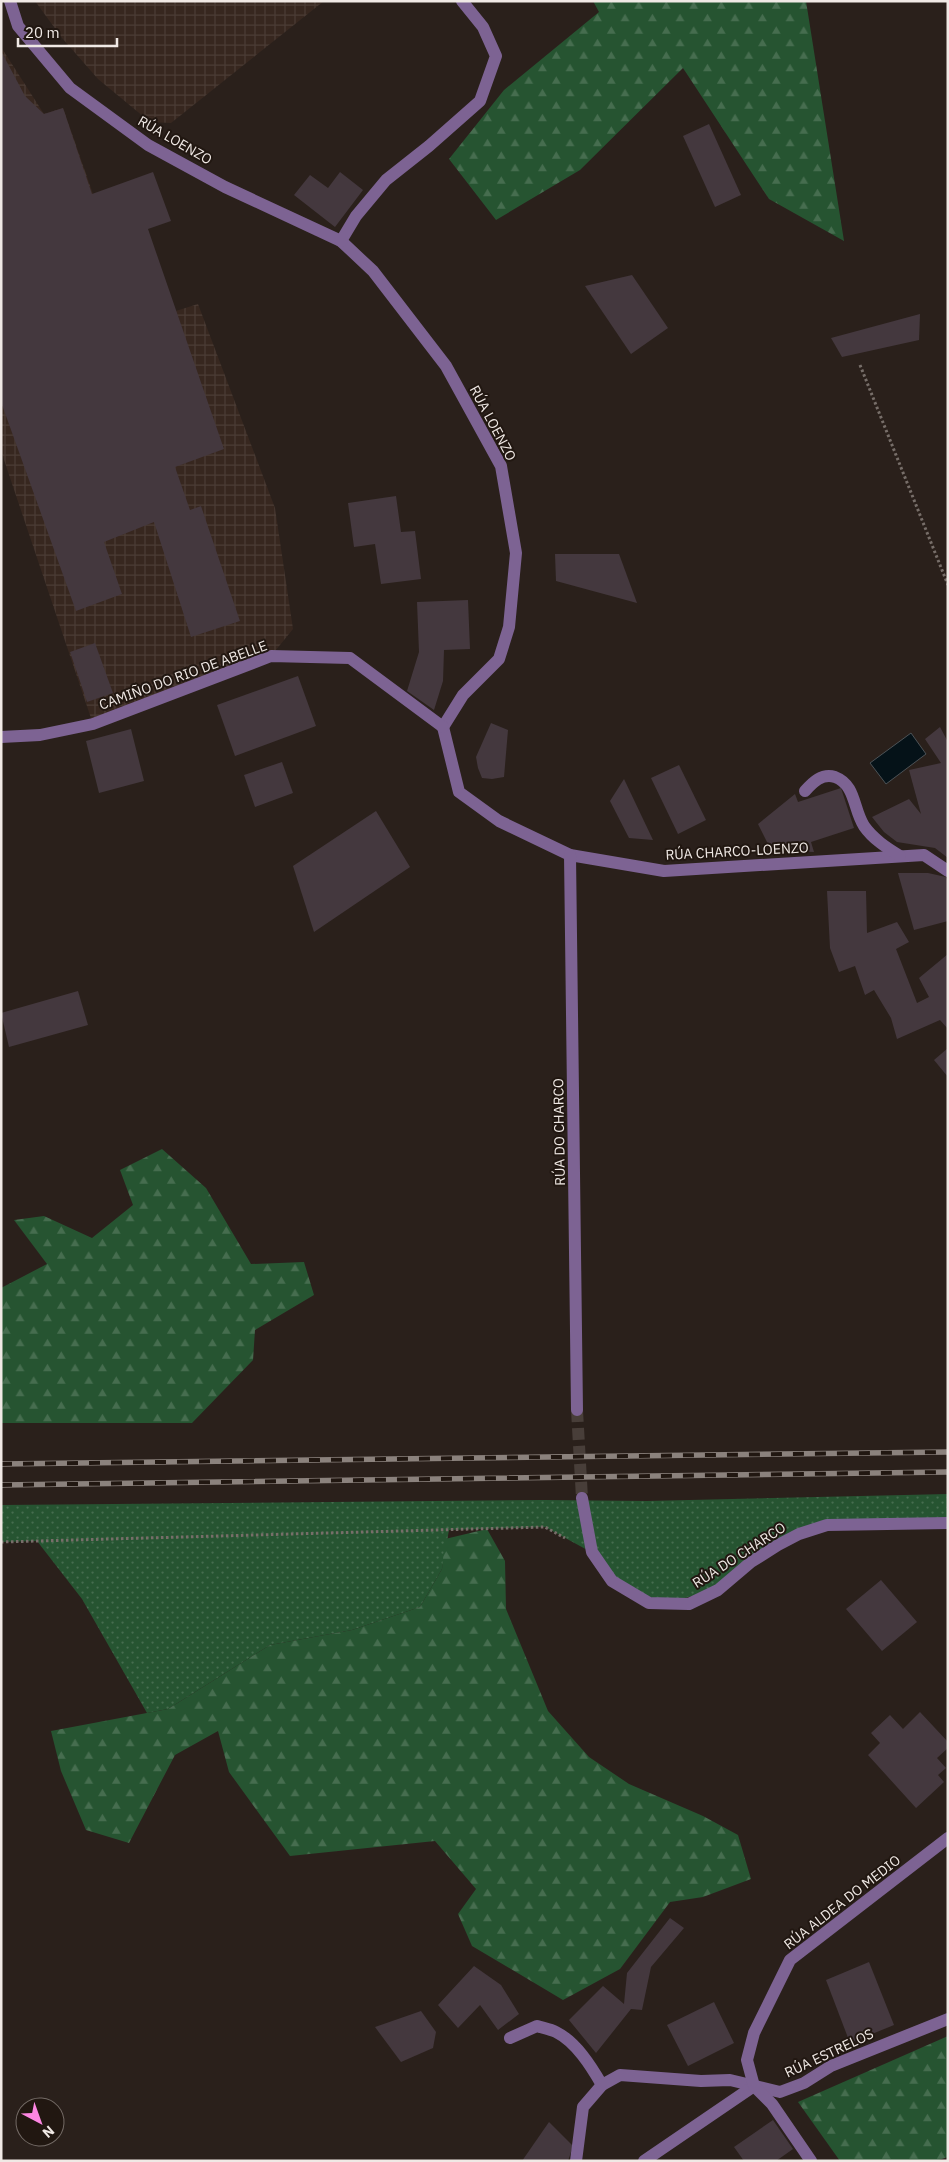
<svg xmlns="http://www.w3.org/2000/svg" width="949" height="2162" font-family="'IBM Plex Sans',sans-serif">
	<style>
		.industrial { fill: url(#industrial-grid) }
		.grass { fill: url(#grass-dots) }
		.forest { fill: url(#forest-firs) }
		.water { fill: #051218; stroke: #4c5256 }
		.building { fill: #44383e }
		.lines { fill: none; stroke-linecap: round; stroke-linejoin: round }
		.minor-tunnel { stroke: #483e39; stroke-width: 12; stroke-dasharray: 12 6; stroke-linecap: butt }
		.path { stroke: #776e69; stroke-width: 3; stroke-dasharray: 2.5 2.5; stroke-linecap: butt }
		.minor { stroke: #7d6393; stroke-width: 12 }
		.rail-casing { stroke: #8b827d; stroke-width: 5.5 }
		.rail { stroke: #211711; stroke-width: 4; stroke-dasharray: 11; stroke-linecap: butt }
		.labels { text-anchor: middle; dominant-baseline: central; stroke-width: 4; stroke-linejoin: round; paint-order: stroke }
		.street-label { font-size: 14px; fill: #f0e9e5; stroke: #211711 }
	</style>
	<defs>
		<pattern id="industrial-grid" width="8" height="8" patternUnits="userSpaceOnUse" patternTransform="scale(1.25)"><rect width="8" height="8" fill="#37271f"/><path d="M0 4h8M4 0v8" fill="none" stroke="#4a3c35"/></pattern>
		<pattern id="grass-dots" width="8" height="8" patternUnits="userSpaceOnUse" patternTransform="scale(1.25)"><rect width="8" height="8" fill="#265431"/><path d="M2 2h.1M6 6h.1" fill="none" stroke="#466d4f" stroke-width="1.8" stroke-linecap="round"/></pattern>
		<pattern id="forest-firs" width="22" height="20" patternUnits="userSpaceOnUse" patternTransform="scale(1.25)"><rect width="22" height="20" fill="#265431"/><path d="M5 1l3.5 6h-7zM16 11l3.5 6h-7z" fill="#466d4f"/></pattern>
	</defs>
	<rect width="100%" height="100%" fill="#2a201b"/>
	<g class="industrial">
		<polygon points="35,1 324,1 171,123 150,122 98,79 62,38"/>
		<polygon points="1,47 44,114 63,108 138,323 198,304 275,508 293,629 271,656 93,724 1,451"/>
	</g>
	<polygon class="grass" points="948,1494 948,1523 827,1525 799,1534 718,1590 664,1603 612,1581 591,1552 545,1527 449,1530 442,1569 420,1607 352,1630 270,1645 168,1709 147,1713 82,1599 37,1541 1,1542 1,1505 543,1500 647,1501"/>
	<g class="forest">
		<polygon points="593,1 806,1 844,241 769,199 683,68 580,170 496,220 449,159 504,90 599,12"/>
		<polygon points="162,1149 206,1188 251,1264 304,1262 314,1295 255,1330 253,1360 192,1423 1,1423 1,1288 47,1264 14,1220 44,1216 92,1238 133,1205 120,1170"/>
		<polygon points="487,1529 505,1561 506,1609 548,1711 589,1757 629,1784 703,1816 738,1835 751,1879 703,1897 670,1902 620,1969 563,2000 472,1946 458,1914 476,1889 435,1841 290,1856 229,1772 218,1731 175,1755 129,1843 86,1830 61,1771 51,1731 168,1709 270,1645 352,1630 420,1607 442,1569 445,1539"/>
		<polygon points="948,2036 948,2157 936,2161 840,2161 798,2102"/>
	</g>
	<polygon class="water" points="911,733 926,754 886,784 870,763"/>
	<g class="building">
		<polygon points="1,51 25,96 44,114 63,108 92,194 153,172 171,221 148,229 224,449 175,467 190,510 201,506 240,621 191,637 154,522 104,542 122,594 76,611 1,402"/>
		<polygon points="709,124 741,195 715,207 683,136"/>
		<polygon points="340,172 363,190 335,227 294,195 310,175 328,188"/>
		<polygon points="632,275 668,328 631,354 585,286"/>
		<polygon points="920,314 919,340 842,357 831,338"/>
		<polygon points="396,496 401,532 415,531 421,579 381,584 375,544 354,547 348,503"/>
		<polygon points="555,554 619,554 637,603 556,581"/>
		<polygon points="468,600 470,649 444,650 443,681 434,710 407,691 419,652 417,602"/>
		<polygon points="95,643 113,693 87,702 70,652"/>
		<polygon points="298,676 316,726 235,756 217,705"/>
		<polygon points="491,723 508,730 504,777 492,779 482,778 478,768 476,757"/>
		<polygon points="940,727 948,742 948,858 935,848 897,842 884,832 872,817 909,799 921,814 909,770 941,763 925,739"/>
		<polygon points="131,729 144,781 99,793 86,741"/>
		<polygon points="282,762 293,793 255,807 244,775"/>
		<polygon points="679,765 706,820 678,834 651,778"/>
		<polygon points="624,779 653,840 629,838 610,801"/>
		<polygon points="841,788 854,828 811,842 814,852 771,850 758,824 795,794 798,802"/>
		<polygon points="376,811 410,867 314,932 293,866"/>
		<polygon points="898,873 928,873 946,877 948,884 948,921 914,930"/>
		<polygon points="827,891 866,891 867,933 897,922 909,942 896,949 917,1003 929,997 919,978 948,954 948,1029 940,1020 897,1039 891,1018 874,990 865,995 855,966 839,972 830,948"/>
		<polygon points="78,991 88,1025 9,1047 1,1013"/>
		<polygon points="948,1048 948,1077 934,1060"/>
		<polygon points="881,1580 917,1622 882,1651 846,1609"/>
		<polygon points="920,1712 948,1742 948,1748 937,1758 946,1768 938,1775 944,1782 916,1808 868,1755 880,1743 871,1733 890,1715 903,1729"/>
		<polygon points="670,1918 684,1928 651,1967 642,2010 631,2009 596,2053 569,2020 603,1986 624,2004 627,1973"/>
		<polygon points="869,1962 894,2025 850,2043 826,1980"/>
		<polygon points="474,1966 501,1985 519,2014 498,2030 480,2005 458,2028 438,2005"/>
		<polygon points="714,2002 734,2043 688,2066 667,2025"/>
		<polygon points="421,2011 436,2032 433,2048 401,2062 375,2027"/>
		<polygon points="773,2120 793,2149 776,2161 744,2161 734,2147"/>
		<polygon points="549,2122 573,2146 568,2161 522,2161"/>
	</g>
	<g class="lines">
		<polyline class="minor-tunnel" points="577,1410 582,1498"/>
		<g class="path">
			<polyline points="860,365 948,585"/>
			<polyline points="1,1542 545,1527 565,1538"/>
		</g>
		<g class="minor">
			<polyline points="10,1 18,26 70,88 148,145 225,187 341,241 373,271 446,366 501,466 516,553 509,627 499,659 463,695 443,727"/>
			<polyline points="341,241 356,216 386,180 429,146 480,101 496,56 483,27 462,1"/>
			<polyline points="443,727 459,792 499,821 570,855 664,871 924,855 948,871"/>
			<polyline points="1,737 40,735 93,724 271,656 350,658 443,727"/>
			<path d="M805,791c8,-9 17,-18 30,-14 21,8 18,32 29,49 9,13 23,22 36,30"/>
			<polyline points="570,855 577,1410"/>
			<polyline points="582,1498 592,1552 612,1581 649,1603 689,1604 718,1590 751,1562 778,1545 799,1534 827,1525 948,1523"/>
			<path d="M510,2038l27,-12c6,2 13,3 19,6 20,10 35,34 46,53"/>
			<polyline points="576,2161 583,2107 602,2085 620,2075 701,2081 730,2080 780,2092 804,2083 831,2066 948,2019"/>
			<polyline points="644,2161 754,2086"/>
			<polyline points="811,2161 772,2104 754,2086 747,2060 754,2033 790,1960 948,1838"/>
		</g>
		<g class="rail-casing">
			<g id="rail">
				<polyline points="1,1464 948,1452"/>
				<polyline points="1,1485 948,1472"/>
			</g>
		</g>
		<use href="#rail" class="rail"/>
	</g>
	<g class="labels">
		<g class="street-label">
			<text transform="translate(175 140) rotate(30)">RÚA LOENZO</text>
			<text transform="translate(493 423) rotate(62)">RÚA LOENZO</text>
			<text transform="translate(183 675) rotate(-20)">CAMIÑO DO RIO DE ABELLE</text>
			<text transform="translate(737 851) rotate(-3)">RÚA CHARCO-LOENZO</text>
			<text transform="translate(559 1132) rotate(-91)">RÚA DO CHARCO</text>
			<text transform="translate(739 1555) rotate(-33)">RÚA DO CHARCO</text>
			<text transform="translate(842 1902) rotate(-38)">RÚA ALDEA DO MEDIO</text>
			<text transform="translate(829 2053) rotate(-25)">RÚA ESTRELOS</text>
		</g>
	</g>
	<rect width="949" height="2162" fill="none" stroke="#f0e9e5" stroke-width="5"/>
	<g transform="translate(40 2122) rotate(139)"><circle r="24" fill="#211711" stroke="#746b66"/>
	<path d="M0-4L9 19L0 12L-9 19Z" fill="#fd86e2"/>
	<text y="-8" font-size="14" font-weight="bold" text-anchor="middle" fill="#f0e9e5">N</text>
	</g>
	<path d="M18 38v8h99v-8" fill="none" stroke="#f0e9e5" stroke-width="2.5"/>
	<text x="25" y="38" font-size="15" fill="#f0e9e5" stroke="#211711" stroke-width="4" paint-order="stroke">20 m</text>
</svg>
